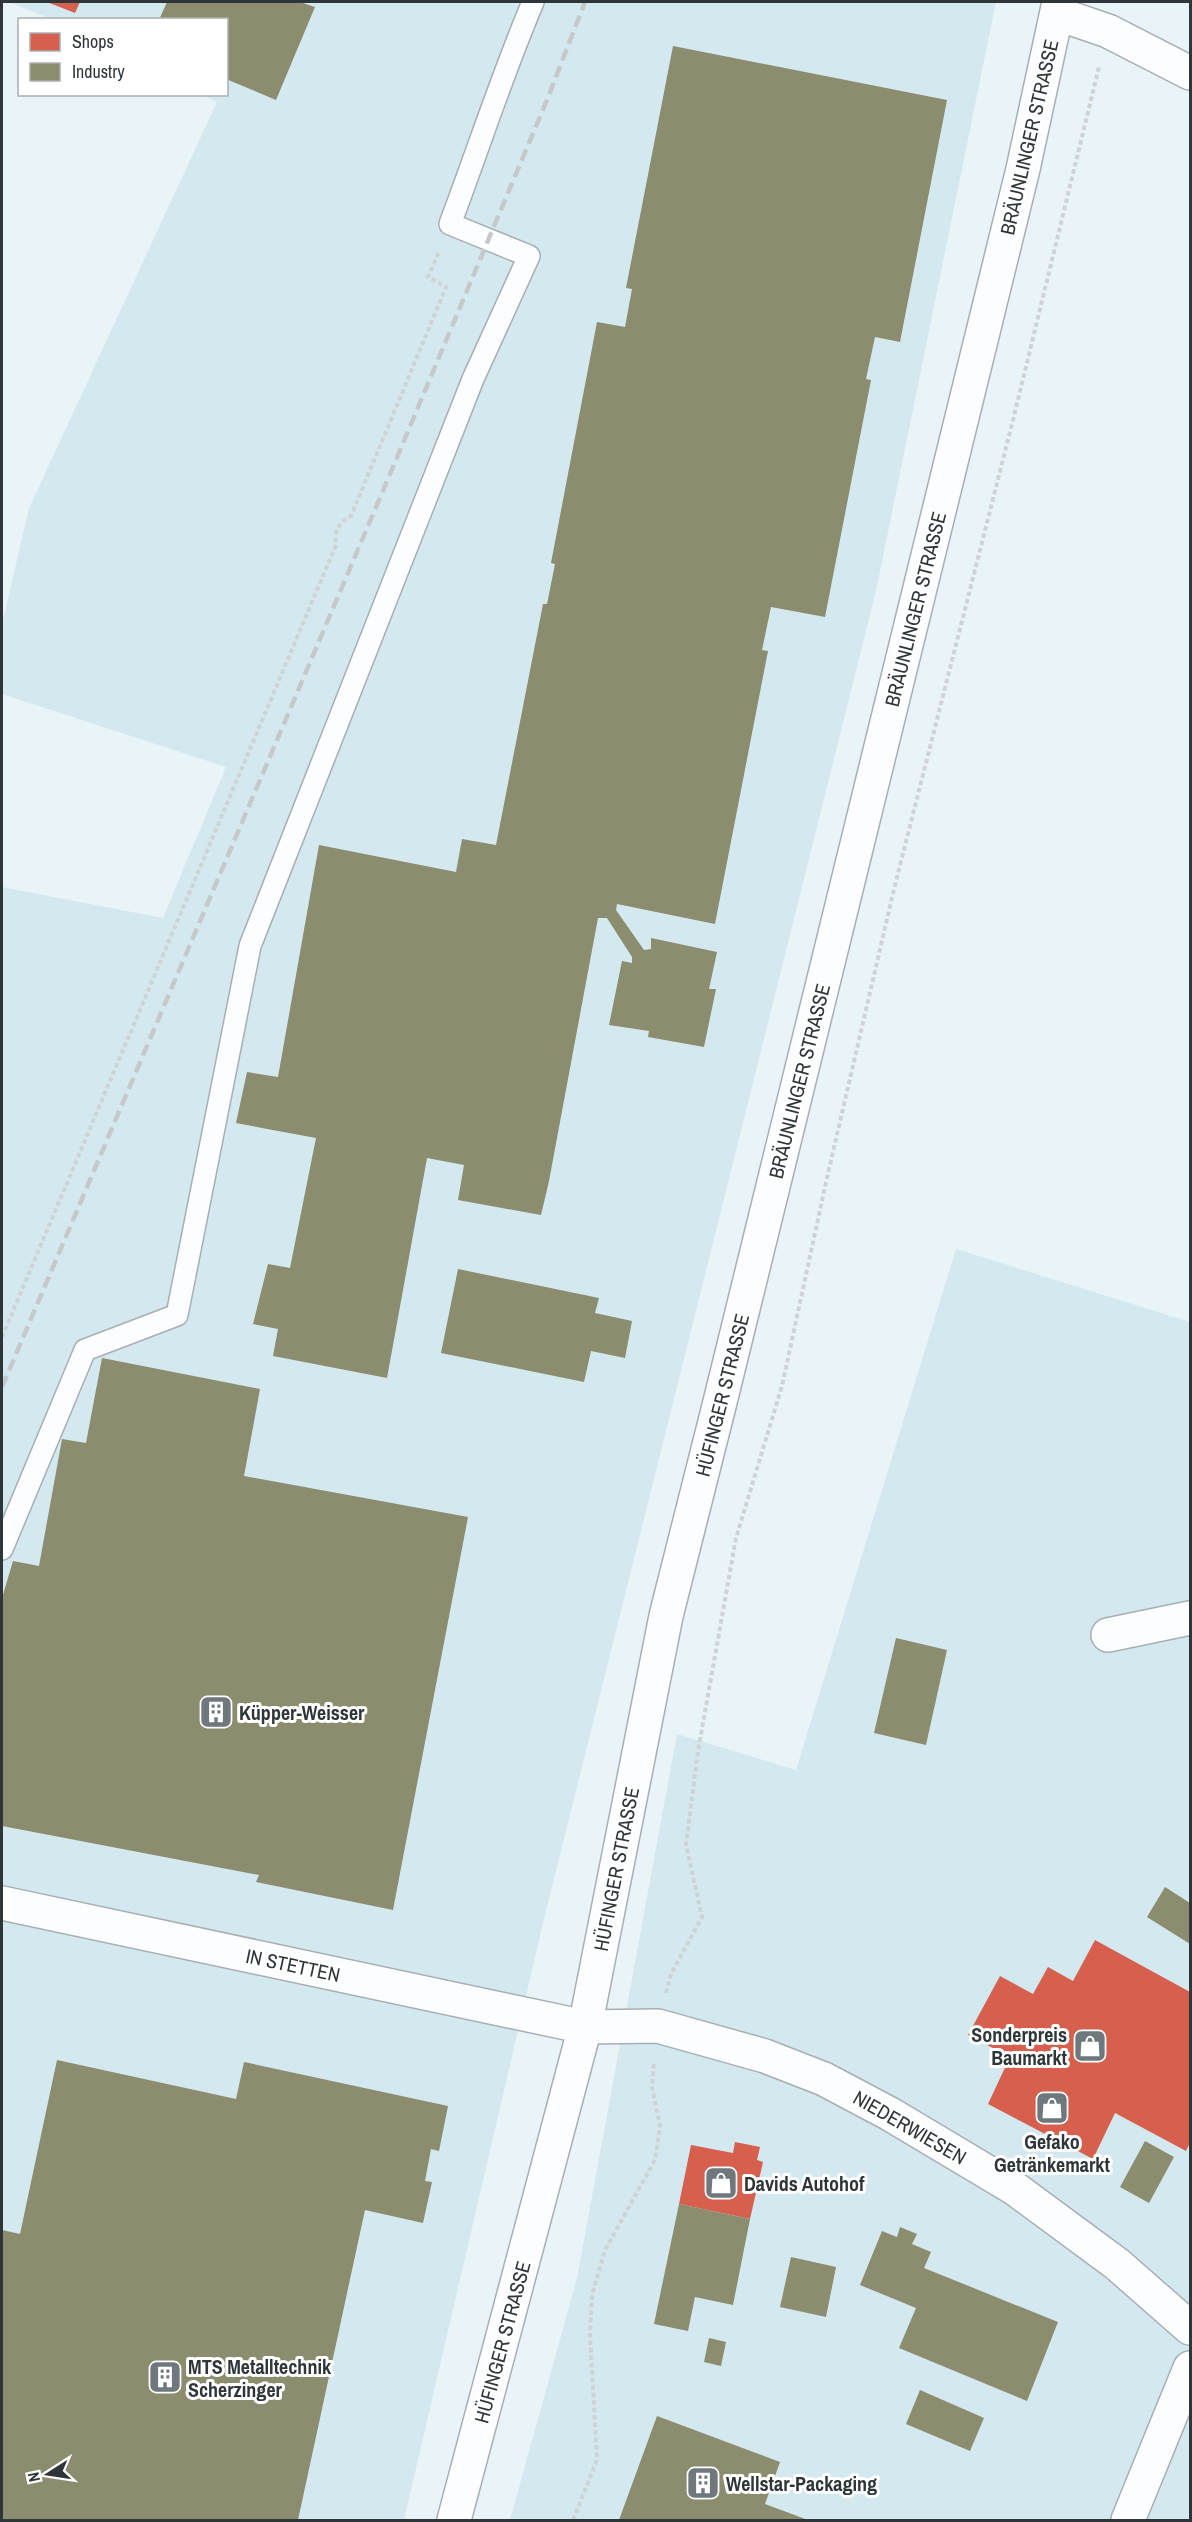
<svg xmlns="http://www.w3.org/2000/svg" width="1192" height="2522" font-family="'Archivo Narrow',sans-serif">
	<style>
		.built { fill: #d4e8f0 }
		.shops { fill: #d6604d }
		.industry { fill: #8c8c6e }
		.lines { fill: none; stroke-linecap: round; stroke-linejoin: round }
		.service-casing { stroke: #a7afb3; stroke-width: 24 }
		.minor-casing { stroke: #a7afb3; stroke-width: 36 }
		.secondary-casing { stroke: #a7afb3; stroke-width: 36 }
		.path { stroke: #cfd3d4; stroke-width: 4; stroke-dasharray: 4.5 3; stroke-linecap: butt }
		.service { stroke: #fcfdfe; stroke-width: 21 }
		.minor { stroke: #fcfdfe; stroke-width: 33 }
		.secondary { stroke: #fcfdfe; stroke-width: 33 }
		.rail { stroke: #c6c9ca; stroke-width: 4.5; stroke-dasharray: 12 6; stroke-linecap: butt }
		.labels { text-anchor: middle; dominant-baseline: central; stroke-width: 6; stroke-linejoin: round; paint-order: stroke }
		.street-label { font-size: 20px; fill: #2e3639; stroke: #fff }
		.poi-label { font-size: 20px; font-weight: bold; fill: #2e3639; stroke: #fff; text-anchor: start }
	</style>
	<rect width="100%" height="100%" fill="#e9f4f9"/>
	<g class="built">
		<polygon points="9,2 996,2 876,591 543,1923 404,2520 2,2520 2,887 163,918 226,767 2,694 2,624 29,508 217,102 203,95 226,94 226,20 51,19"/>
		<polygon points="956,1249 1190,1322 1190,2520 510,2520 577,2278 677,1734 796,1770"/>
	</g>
	<g class="shops">
		<polygon points="47,2 80,2 75,13"/>
		<polygon points="1095,1940 1190,1992 1190,2143 1186,2151 1115,2113 1093,2159 988,2104 1010,2057 968,2035 1000,1976 1033,1994 1048,1967 1073,1981"/>
		<polygon points="735,2142 760,2147 757,2160 763,2162 750,2219 679,2204 691,2145 733,2153"/>
	</g>
	<g class="industry">
		<polygon points="167,2 300,2 315,7 276,100 226,79 226,20 159,20"/>
		<polygon points="673,46 947,100 900,342 875,337 866,379 871,380 825,617 771,607 762,650 768,651 715,924 617,904 616,910 644,950 651,949 651,938 717,952 709,989 716,989 704,1047 648,1037 649,1031 609,1025 622,961 632,963 632,957 607,918 598,918 549,1181 541,1215 458,1200 464,1165 427,1158 387,1378 273,1356 278,1329 253,1324 268,1264 290,1268 316,1138 236,1123 247,1072 278,1077 319,845 456,872 462,839 496,845 543,604 547,604 555,564 551,563 597,322 625,327 632,289 626,288"/>
		<polygon points="458,1269 599,1298 595,1313 632,1321 625,1358 591,1351 584,1382 441,1353"/>
		<polygon points="102,1358 260,1389 244,1476 468,1517 393,1910 256,1882 259,1875 2,1826 2,1598 13,1561 39,1566 62,1439 86,1443"/>
		<polygon points="896,1638 947,1650 926,1745 874,1733"/>
		<polygon points="1165,1887 1190,1903 1190,1944 1147,1917"/>
		<polygon points="57,2060 236,2099 244,2062 448,2106 439,2151 431,2149 425,2181 432,2182 423,2223 365,2210 298,2520 2,2520 2,2230 20,2234"/>
		<polygon points="1145,2141 1174,2157 1149,2203 1120,2187"/>
		<polygon points="679,2204 750,2219 733,2305 695,2297 688,2331 654,2324"/>
		<polygon points="900,2227 917,2234 912,2244 931,2252 924,2268 1058,2322 1027,2401 899,2348 916,2308 860,2285 882,2231 897,2237"/>
		<polygon points="791,2257 836,2267 826,2317 780,2307"/>
		<polygon points="709,2338 726,2342 721,2366 704,2362"/>
		<polygon points="920,2390 984,2418 970,2451 906,2424"/>
		<polygon points="657,2416 780,2462 765,2504 808,2520 619,2520"/>
	</g>
	<g class="lines">
		<g class="service-casing">
			<path id="service" d="M2,1549l83,-199 92,-35 73,-369 223,-567 56,-123 -79,-32c28,-74 52,-149 83,-222"/>
		</g>
		<g class="minor-casing">
			<g id="minor">
				<polyline points="1058,14 1108,31 1190,73"/>
				<polyline points="1108,1635 1190,1618"/>
				<polyline points="2,1903 585,2027 658,2026 765,2056 824,2079 890,2114 1014,2188 1117,2264 1190,2328"/>
				<polyline points="1128,2520 1190,2368"/>
			</g>
		</g>
		<g class="secondary-casing">
			<polyline id="secondary" points="454,2520 585,2027 666,1616 720,1402 1023,169 1059,2"/>
		</g>
		<g class="path">
			<path d="M2,1337l334,-792c-2,-15 2,-21 15,-29l95,-229 -18,-10 11,-25"/>
			<polyline points="666,1993 671,1974 702,1917 686,1845 698,1751 736,1538 782,1386 826,1182 894,889 1013,420 1099,67"/>
			<polyline points="573,2520 597,2460 590,2335 592,2295 605,2250 655,2160 660,2127 652,2087 654,2062"/>
		</g>
		<use href="#service" class="service"/>
		<use href="#minor" class="minor"/>
		<use href="#secondary" class="secondary"/>
		<polyline class="rail" points="2,1387 385,486 547,100 585,2"/>
	</g>
	<defs>
		<g id="building-square" transform="scale(1.725)"><rect x="-9" y="-9" width="18" height="18" rx="4" fill="#6f787c" stroke="#fff"/><path d="M-4-6H4V6H1V3H-1V6H-4ZM-2.5-4.3h1.7v1.8h-1.7ZM.8-4.3h1.7v1.8H.8ZM-2.5-1h1.7V.8h-1.7ZM.8-1h1.7V.8H.8Z" fill="#fff"/></g>
		<g id="shop-square" transform="scale(1.725)"><rect x="-9" y="-9" width="18" height="18" rx="4" fill="#6f787c" stroke="#fff"/><path d="M-5-2.5h2.3a2.7 3.5 0 0 1 5.4 0H5L5.5 6h-11ZM-1.5-2.5h3a1.5 2.3 0 0 0-3 0Z" fill="#fff"/></g>
	</defs>
	<g fill-rule="evenodd">
		<use href="#building-square" x="216" y="1712"/>
		<use href="#shop-square" x="1090" y="2046"/>
		<use href="#shop-square" x="1052" y="2108"/>
		<use href="#shop-square" x="721" y="2183"/>
		<use href="#building-square" x="165" y="2377"/>
		<use href="#building-square" x="703" y="2483"/>
	</g>
	<g class="labels">
		<g class="street-label">
			<text transform="translate(1029 137) rotate(-77)">BRÄUNLINGER STRASSE</text>
			<text transform="translate(915 609) rotate(-76)">BRÄUNLINGER STRASSE</text>
			<text transform="translate(799 1081) rotate(-76)">BRÄUNLINGER STRASSE</text>
			<text transform="translate(722 1395) rotate(-76)">HÜFINGER STRASSE</text>
			<text transform="translate(616 1869) rotate(-79)">HÜFINGER STRASSE</text>
			<text transform="translate(293 1965) rotate(12)">IN STETTEN</text>
			<text transform="translate(910 2127) rotate(30)">NIEDERWIESEN</text>
			<text transform="translate(502 2342) rotate(-75)">HÜFINGER STRASSE</text>
		</g>
		<g class="poi-label">
			<text x="239" y="1712">Küpper-Weisser</text>
			<text x="1067" y="2034" text-anchor="end">Sonderpreis<tspan x="1067" dy="23">Baumarkt</tspan></text>
			<text x="1052" y="2141" text-anchor="middle">Gefako<tspan x="1052" dy="23">Getränkemarkt</tspan></text>
			<text x="744" y="2183">Davids Autohof</text>
			<text x="188" y="2366">MTS Metalltechnik<tspan x="188" dy="23">Scherzinger</tspan></text>
			<text x="726" y="2483">Wellstar-Packaging</text>
		</g>
	</g>
	<rect width="1192" height="2522" fill="none" stroke="#2e3639" stroke-width="6"/>
	<rect x="18" y="18" width="210" height="78" fill="#ffffff" stroke="#abafb0" stroke-width="1.5"/>
	<rect x="30" y="33" width="30" height="18" fill="#d6604d" stroke="#abafb0" stroke-width="1.5"/>
	<text x="72" y="48" font-size="18" fill="#2e3639">Shops</text>
	<rect x="30" y="63" width="30" height="18" fill="#8c8c6e" stroke="#abafb0" stroke-width="1.5"/>
	<text x="72" y="78" font-size="18" fill="#2e3639">Industry</text>
	<g transform="translate(48 2474) rotate(258)" stroke="#ffffff" stroke-width="4.5" paint-order="stroke">
	<path d="M0-4.5L10 22L0 15L-10 22Z" fill="#2e3639"/>
	<text y="-9" font-size="16" font-weight="bold" text-anchor="middle" fill="#2e3639">N</text>
	</g>
</svg>
